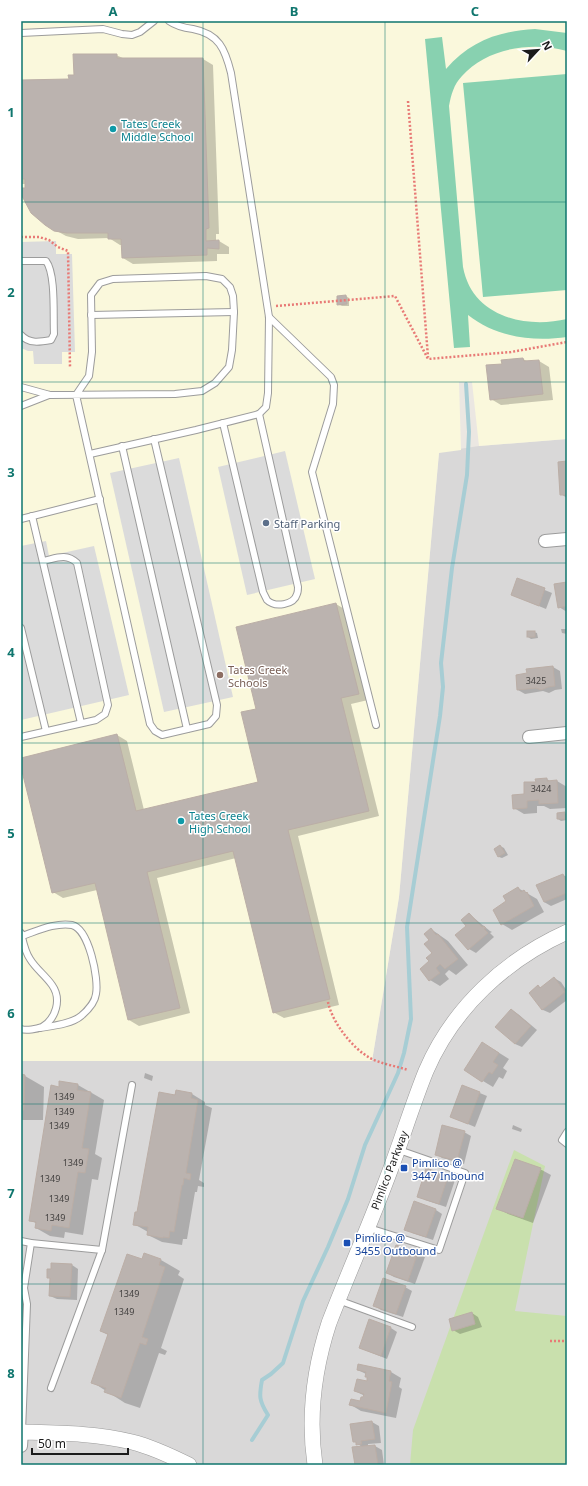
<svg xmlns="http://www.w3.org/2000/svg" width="588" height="1486" font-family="'Noto Sans',sans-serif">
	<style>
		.residential { fill: #d9d8d8 }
		.education { fill: #faf8dc }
		.grass { fill: #c9e0ad }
		.pitch { fill: #88d1b0 }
		.parking { fill: #dbdbdb }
		.shadow { fill: #0003 }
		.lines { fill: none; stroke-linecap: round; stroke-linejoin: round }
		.stream { stroke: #a7cdd4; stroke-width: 4 }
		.building { fill: #bbb3af; stroke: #bbaea6 }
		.service-casing { stroke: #9c9c9c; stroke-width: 8 }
		.minor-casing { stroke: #9c9c9c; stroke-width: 14 }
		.tertiary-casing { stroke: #9c9c9c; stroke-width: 16 }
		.path { stroke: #e87a76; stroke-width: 2.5; stroke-dasharray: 2 2; stroke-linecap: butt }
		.service { stroke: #fff; stroke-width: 6 }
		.minor { stroke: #fff; stroke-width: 12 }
		.tertiary { stroke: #fff; stroke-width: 15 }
		.grid { fill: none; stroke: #0f766e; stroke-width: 1; stroke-opacity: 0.55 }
		.culture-dot { fill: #0f9aa8; stroke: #fff; stroke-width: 1.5 }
		.service-dot { fill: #5c6f8a; stroke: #fff; stroke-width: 1.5 }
		.education-dot { fill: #8d6e63; stroke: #fff; stroke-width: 1.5 }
		.transit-dot { fill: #1a4fb4; stroke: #fff; stroke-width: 1.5 }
		.labels { text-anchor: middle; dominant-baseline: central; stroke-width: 3; stroke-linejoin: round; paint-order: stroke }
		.number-label { font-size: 9px; fill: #434140 }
		.culture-label { font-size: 11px; fill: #0d838f; stroke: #fff; text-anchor: start }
		.service-label { font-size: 11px; fill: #4e5e75; stroke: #fff; text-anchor: start }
		.education-label { font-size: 11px; fill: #785e54; stroke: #fff; text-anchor: start }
		.transit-label { font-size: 11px; fill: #164399; stroke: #fff; text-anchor: start }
		.street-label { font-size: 11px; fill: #1b1b1b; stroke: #fff }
		.neatline { fill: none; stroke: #0f766e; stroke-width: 1.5 }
		.grid-label { font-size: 13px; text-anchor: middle; font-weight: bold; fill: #0f766e }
	</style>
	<rect width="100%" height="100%" fill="#ebe7e2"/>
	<polygon class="residential" points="567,439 567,1465 21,1465 21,1061 372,1061 399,897 439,452 479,446"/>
	<polygon class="education" points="21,21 567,21 567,439 479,446 472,382 459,382 461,450 439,453 399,897 372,1061 21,1061"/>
	<polygon class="grass" points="514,1150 545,1166 515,1311 567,1316 567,1465 410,1465 413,1430"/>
	<g class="pitch">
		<path d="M535,29l32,4v18c-34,-10 -81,-3 -105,25 -8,8 -11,19 -13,30l14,161c9,49 61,62 104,52v18c-35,5 -71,0 -99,-22l2,32 -16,1 -29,-309 17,-2 4,32c24,-28 53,-38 89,-40z"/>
		<polygon points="567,74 567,290 483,297 463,83"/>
	</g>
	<g class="parking">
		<polygon points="56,241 56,254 72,254 75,352 62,352 62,364 34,364 33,351 28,351 21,348 21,242"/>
		<polygon points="285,451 315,579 247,595 218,467"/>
		<polygon points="179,458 233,697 164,712 110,473"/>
		<polygon points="46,541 49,556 94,546 129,695 21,720 21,546"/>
	</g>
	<g class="shadow">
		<polygon points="116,55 125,59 203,59 213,65 219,234 216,234 216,241 219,241 229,247 229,254 217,254 217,261 133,264 123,258 122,245 120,245 109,238 78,239 66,236 46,225 32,213 26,203 23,196 26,189 26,184 21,184 21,81 70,80"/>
		<polygon points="346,296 349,298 349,306 342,306 338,304"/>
		<polygon points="523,359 529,362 539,361 549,367 553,400 501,405 491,399 503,365 502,361"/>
		<polygon points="567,462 567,498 561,494"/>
		<polygon points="518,579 552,593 546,609 512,595"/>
		<polygon points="567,584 567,612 559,607"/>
		<polygon points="336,604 346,610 368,700 351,704 379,816 298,836 339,1005 284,1018 273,1012 236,858 157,878 190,1013 139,1026 129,1020 97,890 63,898 53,892 21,759 117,735 127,741 144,810 259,782 257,710"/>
		<polygon points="561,629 567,629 567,634 562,633"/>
		<polygon points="534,632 537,633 538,638 531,639 528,637"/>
		<polygon points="553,667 560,671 562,689 555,690 549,693 543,691 525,694 518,690 528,674 527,670"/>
		<polygon points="547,779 551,782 557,781 567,787 567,808 550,809 544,806 537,806 537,813 524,814 514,808 537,783"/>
		<polygon points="565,813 567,815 567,820 561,821 558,819"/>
		<polygon points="500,846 504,848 508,855 502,858 499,857 495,850"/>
		<polygon points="563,875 567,877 567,899 551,906 544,902"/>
		<polygon points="518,888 537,899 544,912 512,930 502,924 507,901"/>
		<polygon points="469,914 490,931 492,932 490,933 494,937 476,953 469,949 467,926"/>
		<polygon points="431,929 448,941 468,965 456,975 449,970 445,974 449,979 440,986 430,980 421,969 431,961 433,953 430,940"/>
		<polygon points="554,978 561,982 567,991 567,1000 550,1013 543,1010 530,993 538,986 541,988"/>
		<polygon points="512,1010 518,1014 537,1030 522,1047 515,1044"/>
		<polygon points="493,1049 509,1059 503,1068 507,1071 503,1079 499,1077 493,1087 483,1081"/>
		<polygon points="145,1073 153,1076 152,1081 144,1078"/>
		<polygon points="21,1075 25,1076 44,1087 43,1120 21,1120"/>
		<polygon points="60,1082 78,1085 104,1100 95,1154 102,1158 98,1180 92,1179 83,1235 65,1232 64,1238 50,1236 36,1228 37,1224 31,1220"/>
		<polygon points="463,1086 487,1096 475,1127 451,1117"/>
		<polygon points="176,1091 192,1094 205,1102 205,1105 212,1108 199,1180 204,1183 204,1187 198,1186 197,1192 195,1192 187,1239 183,1239 182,1245 162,1242 148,1235 148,1232 134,1224"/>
		<polygon points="513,1125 522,1129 521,1132 512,1129"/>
		<polygon points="464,1132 471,1136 464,1164 442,1158 436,1154"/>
		<polygon points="540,1169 551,1175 533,1223 508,1214 497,1208"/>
		<polygon points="427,1170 448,1177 455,1180 446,1207 425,1200 418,1196"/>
		<polygon points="436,1210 442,1214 433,1240 412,1233 406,1229"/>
		<polygon points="397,1246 418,1253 425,1257 415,1284 394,1277 387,1273"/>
		<polygon points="143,1260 161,1260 180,1271 178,1275 184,1279 161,1348 167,1351 165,1355 159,1353 140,1408 125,1403 92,1382 108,1335 101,1331"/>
		<polygon points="72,1265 78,1269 77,1300 57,1299 50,1296 51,1279 48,1277"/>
		<polygon points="405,1287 412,1291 403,1317 381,1310 375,1306"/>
		<polygon points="472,1313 478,1317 482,1327 460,1334 453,1330"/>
		<polygon points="391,1328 397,1332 387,1359 360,1348"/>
		<polygon points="359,1365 391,1372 401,1378 399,1387 402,1389 396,1418 361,1411 351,1405 360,1402 365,1396 355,1391 367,1382 368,1377 366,1374 358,1370"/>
		<polygon points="372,1422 379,1426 381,1443 368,1444 368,1447 375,1446 382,1450 384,1465 355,1465 362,1447 354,1441"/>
	</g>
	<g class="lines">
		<path class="stream" d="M252,1440l16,-25c-9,-14 -9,-19 -6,-35l9,-6 12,-11 20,-62 25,-54 20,-48 17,-54 33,-72 6,-20 7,-34 -4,-92 33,-211 3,-29 -2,-24 11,-95 15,-93 2,-43 -3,-48"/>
	</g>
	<g class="building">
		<polygon points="73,54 117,54 117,58 203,58 209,228 206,229 206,241 219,240 219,249 207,248 207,255 122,258 121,239 108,239 108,233 67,233 54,231 45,225 31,213 22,196 21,188 25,188 25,179 21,179 21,80 69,79 68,75 74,75"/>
		<polygon points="346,295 347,304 337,305 337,296"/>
		<polygon points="523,358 524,361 539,360 543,394 490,400 486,365 502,364 501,360"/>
		<polygon points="567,461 567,495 560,495 558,462"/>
		<polygon points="517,578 545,588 539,606 511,595"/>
		<polygon points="567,582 567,606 558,608 554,584"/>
		<polygon points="336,603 359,694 341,698 369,811 288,830 330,999 273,1013 233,851 147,872 180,1008 128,1020 95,883 52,893 21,767 21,758 117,734 136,811 258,782 241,712 256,709 236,627"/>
		<rect x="527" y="631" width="8" height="6"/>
		<polygon points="553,666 555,686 548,687 541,690 536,688 517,690 516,675 527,673 526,669"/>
		<polygon points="547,778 547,781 557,780 558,803 539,804 539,800 527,801 527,808 513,809 512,795 524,794 524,782 536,782 535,779"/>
		<polygon points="565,812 565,819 557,819 557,813"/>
		<polygon points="500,845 505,853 498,857 494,849"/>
		<polygon points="563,874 567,884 567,893 544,902 536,885"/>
		<polygon points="518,887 521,892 524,890 526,893 527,892 534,906 501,925 493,910 506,901 503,896"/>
		<polygon points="469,913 482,927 484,926 486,928 484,929 488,933 468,950 455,935 466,926 461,920"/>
		<polygon points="431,928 436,935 438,934 458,959 445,969 440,964 436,968 440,973 429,981 420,969 429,961 426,958 432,953 424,944 429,940 424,934"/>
		<polygon points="554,977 565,992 542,1010 529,993 538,985 540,988"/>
		<polygon points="511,1009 531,1026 515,1044 495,1027"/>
		<polygon points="482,1042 499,1053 493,1062 498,1065 492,1074 489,1072 482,1082 464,1070"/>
		<polygon points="21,1074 25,1075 24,1110 21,1110"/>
		<polygon points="59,1081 78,1084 77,1090 91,1092 82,1148 89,1149 85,1173 78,1172 69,1228 52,1225 51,1231 35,1228 36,1222 29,1221 51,1085 59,1087"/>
		<polygon points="462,1085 480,1092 468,1124 450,1117"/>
		<polygon points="176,1090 192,1093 191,1098 198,1100 186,1173 191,1174 190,1180 184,1178 183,1185 182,1185 174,1232 170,1231 169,1238 163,1237 163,1238 147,1235 148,1227 133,1225 135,1212 137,1212 159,1092 175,1095"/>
		<polygon points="442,1125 465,1131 457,1161 435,1155"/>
		<polygon points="515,1159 541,1168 523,1218 496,1209"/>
		<polygon points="426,1168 448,1176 439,1204 417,1197"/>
		<polygon points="414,1201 436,1209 426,1237 404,1230"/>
		<polygon points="396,1245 418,1252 408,1281 386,1273"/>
		<polygon points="144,1253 161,1259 159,1265 165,1267 142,1337 148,1339 146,1345 140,1343 121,1398 104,1392 106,1388 91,1383 108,1334 100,1331 127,1254 142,1259"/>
		<polygon points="51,1263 72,1264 70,1297 49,1296 50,1278 47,1278 47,1269 51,1269"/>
		<polygon points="383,1278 406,1286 396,1314 373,1306"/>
		<polygon points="472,1312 475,1324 452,1331 449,1319"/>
		<polygon points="369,1319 391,1327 381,1356 359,1348"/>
		<polygon points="358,1364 391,1371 389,1381 392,1382 386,1413 349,1405 351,1399 360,1401 361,1397 363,1397 364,1394 354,1391 357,1379 367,1381 367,1377 365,1377 366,1372 357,1370"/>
		<polygon points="372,1421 375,1439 361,1441 362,1444 356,1445 356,1442 353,1442 350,1424"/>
		<polygon points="375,1445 378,1465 355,1465 352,1447"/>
	</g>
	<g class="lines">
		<g class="service-casing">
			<g id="service">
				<polyline points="21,33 103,29 122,34 132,35 140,32 154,21"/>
				<path d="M21,261h25c10,13 7,55 8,73l-3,6c-11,2 -22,4 -30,-5"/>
				<polyline points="91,315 234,312"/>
				<polyline points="269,317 331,377 334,385 333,404 312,472 376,725"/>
				<polyline points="21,387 50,395 175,394 202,391 215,383 229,367 232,350 234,312 233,296 230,287 222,279 206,276 113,279 100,283 91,295 92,352 89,376 76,395 150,724 155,731 162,735 209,724 216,716 217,705 154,439"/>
				<polyline points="21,406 49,395"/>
				<path d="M223,423l40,169c1,2 3,6 4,8 8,8 27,5 30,-6 1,-2 1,-4 1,-7l-39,-173"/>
				<polyline points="122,446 187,729"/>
				<path d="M90,454l106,-24 63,-16 7,-7 2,-14 1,-76 -38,-244c-6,-24 -12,-39 -38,-44 -8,-1 -17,-3 -24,-8"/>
				<polyline points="32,516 81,723"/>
				<polyline points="21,519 100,499"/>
				<polyline points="21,628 46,731"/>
				<path d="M21,737l75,-17 9,-6 3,-9 -31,-142c-11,-10 -20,-5 -34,-2"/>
				<path d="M22,936c15,-5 34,-14 50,-11 17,4 27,54 24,69 -1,8 -9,17 -15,22 -9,8 -29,10 -41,12"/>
				<path d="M21,1029c5,2 16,0 21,-2 14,-8 20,-28 10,-42 -7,-10 -16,-16 -22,-26 -5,-7 -7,-18 -9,-26"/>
				<polyline points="567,1132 562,1140 567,1144"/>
				<polyline points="369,1228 439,1250 465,1173 399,1150"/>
				<polyline points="21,1241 31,1243 102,1250"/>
				<polyline points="338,1300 412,1327"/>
				<polyline points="51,1388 102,1250 132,1085"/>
				<polyline points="22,1431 27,1304 24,1288 31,1243"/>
			</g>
		</g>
		<g class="minor-casing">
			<g id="minor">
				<polyline points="545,541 567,539"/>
				<polyline points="529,737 567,733"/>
				<polyline points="21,1446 22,1432"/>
			</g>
		</g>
		<g class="tertiary-casing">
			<g id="tertiary">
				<path d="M21,1432c37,1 75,1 111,10 20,5 39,14 57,23"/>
				<path d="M315,1465c-7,-48 -1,-96 14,-142 20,-52 43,-103 62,-155 12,-32 22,-65 35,-97 27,-63 79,-111 141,-139"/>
			</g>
		</g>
		<g class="path">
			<polyline points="408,101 428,357"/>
			<polyline points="21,237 39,237 49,240 58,247 68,251 70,367"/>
			<polyline points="276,306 395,296 428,359 511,352 567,342"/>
			<path d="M328,1002c4,20 24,46 42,56 11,6 26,8 38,12"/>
			<polyline points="550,1341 567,1341"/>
		</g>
		<use href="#service" class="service"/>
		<use href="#minor" class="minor"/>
		<use href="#tertiary" class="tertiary"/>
	</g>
	<path class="grid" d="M203,21v1444M385,21v1444M21,202h546M21,382h546M21,563h546M21,743h546M21,923h546M21,1104h546M21,1284h546"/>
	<g class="culture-dot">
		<circle cx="113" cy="129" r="4"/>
		<circle cx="181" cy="821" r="4"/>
	</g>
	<circle class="service-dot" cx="266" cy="523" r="4"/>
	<circle class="education-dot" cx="220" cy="675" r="4"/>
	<g class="transit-dot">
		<rect x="400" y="1164" width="8" height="8" rx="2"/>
		<rect x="343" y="1239" width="8" height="8" rx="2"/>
	</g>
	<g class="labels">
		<g class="number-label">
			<text x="536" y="680">3425</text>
			<text x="541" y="788">3424</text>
			<text x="64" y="1096">1349</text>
			<text x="64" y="1111">1349</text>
			<text x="59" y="1125">1349</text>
			<text x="73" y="1162">1349</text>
			<text x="50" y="1178">1349</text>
			<text x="59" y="1198">1349</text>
			<text x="55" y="1217">1349</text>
			<text x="129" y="1293">1349</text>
			<text x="124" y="1311">1349</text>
		</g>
		<g class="culture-label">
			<text x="121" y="123">Tates Creek<tspan x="121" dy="13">Middle School</tspan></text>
			<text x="189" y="815">Tates Creek<tspan x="189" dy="13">High School</tspan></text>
		</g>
		<g class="service-label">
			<text x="274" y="523">Staff Parking</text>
		</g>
		<g class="education-label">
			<text x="228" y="669">Tates Creek<tspan x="228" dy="13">Schools</tspan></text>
		</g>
		<g class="transit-label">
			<text x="412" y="1162">Pimlico @<tspan x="412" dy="13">3447 Inbound</tspan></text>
			<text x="355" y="1237">Pimlico @<tspan x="355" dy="13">3455 Outbound</tspan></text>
		</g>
		<g class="street-label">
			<text transform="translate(389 1170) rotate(-69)">Pimlico Parkway</text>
		</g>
	</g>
	<rect width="588" height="1486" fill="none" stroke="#ffffff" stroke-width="44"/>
	<g transform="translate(538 50) rotate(64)" stroke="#ffffff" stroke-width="3" paint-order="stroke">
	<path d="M0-3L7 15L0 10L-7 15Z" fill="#1b1b1b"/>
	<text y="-6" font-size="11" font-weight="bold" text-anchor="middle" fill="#1b1b1b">N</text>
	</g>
	<path d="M32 1448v6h96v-6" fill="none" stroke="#1b1b1b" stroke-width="2"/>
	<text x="38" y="1448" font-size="12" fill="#1b1b1b" stroke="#ffffff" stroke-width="3" paint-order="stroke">50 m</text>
	<rect x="22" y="22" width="544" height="1442" class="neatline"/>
	<g class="grid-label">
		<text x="113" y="16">A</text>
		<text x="294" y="16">B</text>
		<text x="475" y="16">C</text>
		<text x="11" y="117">1</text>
		<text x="11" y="297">2</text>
		<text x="11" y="477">3</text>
		<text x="11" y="657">4</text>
		<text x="11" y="838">5</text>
		<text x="11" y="1018">6</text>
		<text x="11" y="1198">7</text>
		<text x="11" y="1378">8</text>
	</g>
</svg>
